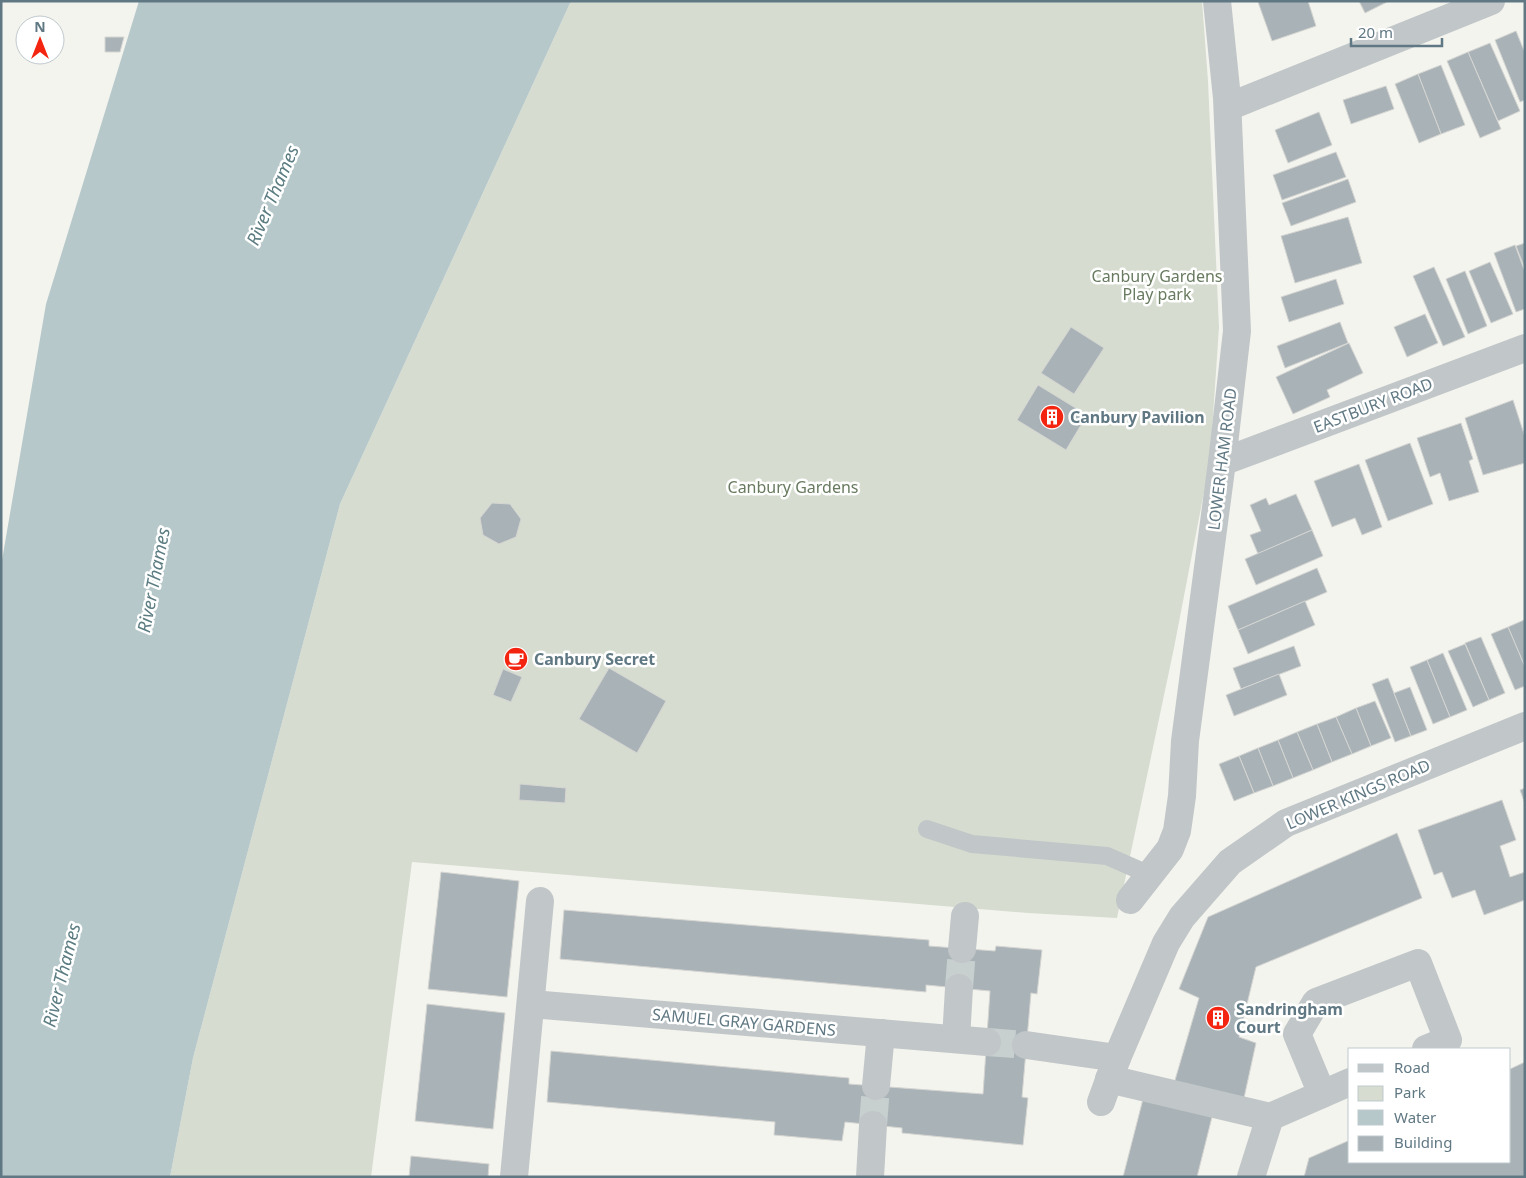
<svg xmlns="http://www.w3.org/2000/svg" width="1526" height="1178" font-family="'Noto Sans',sans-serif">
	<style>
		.green { fill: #d6dcd0 }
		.water { fill: #b7c8ca }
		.building { fill: #a9b3b7; stroke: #d5d5d2 }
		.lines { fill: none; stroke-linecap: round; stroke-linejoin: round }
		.street-tunnel { stroke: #c8cfcf; stroke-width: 28; stroke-dasharray: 28 14; stroke-linecap: butt }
		.lane { stroke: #c1c6c8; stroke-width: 18 }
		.street { stroke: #c1c6c8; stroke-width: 28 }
		.labels { text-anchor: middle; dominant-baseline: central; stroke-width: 5; stroke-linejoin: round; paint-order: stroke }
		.park-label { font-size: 16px; fill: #687a5f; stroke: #fff }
		.street-label { font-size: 16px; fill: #607883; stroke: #fff }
		.poi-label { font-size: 16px; font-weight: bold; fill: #607883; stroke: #fff; text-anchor: start }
		.water-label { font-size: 18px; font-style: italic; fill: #5b7c81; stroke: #fff }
	</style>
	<rect width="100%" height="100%" fill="#f4f4ef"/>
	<polygon class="green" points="571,1 1202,1 1208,81 1219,327 1210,461 1174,648 1117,918 1028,913 412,862 371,1177 170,1177 193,1058 340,504"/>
	<polygon class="water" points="139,1 571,1 340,504 193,1058 170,1177 1,1177 1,566 46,304"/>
	<g class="building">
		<polygon points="1261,1 1308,1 1316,26 1272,41 1258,2"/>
		<polygon points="1359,1 1389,1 1365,13"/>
		<polygon points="1516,31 1525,53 1525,100 1520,102 1495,40"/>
		<polygon points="105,37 124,37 120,52 105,52"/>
		<polygon points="1490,43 1520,111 1498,121 1468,52"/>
		<polygon points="1468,52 1501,129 1480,138 1447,61"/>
		<polygon points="1441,65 1465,125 1441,134 1418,74"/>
		<polygon points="1418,74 1441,134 1419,143 1395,84"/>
		<polygon points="1386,86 1394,109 1351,124 1343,100"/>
		<polygon points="1319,112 1332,145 1288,163 1275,130"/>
		<polygon points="1336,152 1346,177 1282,200 1273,175"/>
		<polygon points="1348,179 1356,202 1291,226 1282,203"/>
		<polygon points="1348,217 1362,263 1295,283 1281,236"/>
		<polygon points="1525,243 1525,269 1516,246"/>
		<polygon points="1515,245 1525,272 1525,309 1516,312 1494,253"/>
		<polygon points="1490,262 1513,314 1491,323 1469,271"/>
		<polygon points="1434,267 1465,337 1443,346 1413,276"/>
		<polygon points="1465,271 1487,326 1468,334 1446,279"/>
		<polygon points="1336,279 1344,304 1289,322 1281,297"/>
		<polygon points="1425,314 1438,343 1407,357 1394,327"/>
		<polygon points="1340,322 1348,343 1285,368 1277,346"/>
		<polygon points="1071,327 1104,348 1074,394 1041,373"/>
		<polygon points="1349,343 1363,373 1327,390 1330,397 1293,414 1276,377"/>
		<polygon points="1038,385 1087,415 1066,450 1017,420"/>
		<polygon points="1513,400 1525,437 1525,463 1483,475 1465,418"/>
		<polygon points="1461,423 1473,459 1469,461 1479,492 1449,501 1440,473 1430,477 1417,438"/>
		<polygon points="1410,443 1433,504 1388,521 1365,460"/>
		<polygon points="1359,464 1382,527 1362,535 1355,518 1332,527 1314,481"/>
		<polygon points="1296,494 1312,530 1258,554 1250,535 1261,531 1250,505 1266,498 1269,505"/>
		<polygon points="492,503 510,504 521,519 516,537 499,544 483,535 480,518"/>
		<polygon points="1312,530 1323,556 1256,585 1245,559"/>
		<polygon points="1317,568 1327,592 1238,630 1228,606"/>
		<polygon points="1305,601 1315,625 1248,654 1238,630"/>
		<polygon points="1524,620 1525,621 1525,667 1508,627"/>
		<polygon points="1508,627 1525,667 1525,686 1515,690 1491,634"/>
		<polygon points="1481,637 1505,693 1489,700 1465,643"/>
		<polygon points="1465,644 1489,700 1473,707 1448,651"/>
		<polygon points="1294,646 1301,666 1241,689 1233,668"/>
		<polygon points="1443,653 1467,710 1450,717 1427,660"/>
		<polygon points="1427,660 1450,717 1433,724 1410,667"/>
		<polygon points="609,668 666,701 637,753 579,719"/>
		<polygon points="503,669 522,677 511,702 493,695"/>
		<polygon points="1279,674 1287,695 1234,716 1226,695"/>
		<polygon points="1388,678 1411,736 1395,742 1372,684"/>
		<polygon points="1410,687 1427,730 1411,736 1394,693"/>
		<polygon points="1375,701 1391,738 1371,746 1356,708"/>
		<polygon points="1356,708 1371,746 1352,754 1336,717"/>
		<polygon points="1336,717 1352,754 1332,762 1317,724"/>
		<polygon points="1317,724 1332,762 1313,770 1297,732"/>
		<polygon points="1297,732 1313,770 1293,778 1278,740"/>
		<polygon points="1278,740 1293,778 1273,786 1258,748"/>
		<polygon points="1258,748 1273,786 1254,793 1239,756"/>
		<polygon points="1239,756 1254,793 1234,801 1219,764"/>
		<polygon points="520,784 566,788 565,803 519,800"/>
		<polygon points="1525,788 1525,804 1520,790"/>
		<polygon points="1502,800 1516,840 1500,846 1510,877 1525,872 1525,900 1484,915 1475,890 1452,898 1442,872 1434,875 1418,830"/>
		<polygon points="1397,833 1422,898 1256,967 1239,1037 1256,1043 1244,1098 1218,1093 1197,1177 1123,1177 1143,1099 1168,1104 1199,998 1179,989 1208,917"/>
		<polygon points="441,872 519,881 507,997 428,989"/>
		<polygon points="564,910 929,940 929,946 995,951 996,946 1042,950 1037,994 1031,993 1022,1097 1028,1098 1023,1145 902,1133 902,1128 845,1122 842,1141 774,1135 775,1122 547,1102 551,1051 849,1078 849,1084 983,1094 990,991 926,985 926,992 560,959"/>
		<polygon points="427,1004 505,1013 493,1129 415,1121"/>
		<polygon points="1525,1062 1525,1177 1304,1177 1309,1158 1350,1140 1350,1162 1510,1162 1510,1069"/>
		<polygon points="411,1156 489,1164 488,1177 409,1177"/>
	</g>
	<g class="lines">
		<g class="street-tunnel">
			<polyline points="959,988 962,949"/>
			<polyline points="987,1042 1026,1045"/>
			<polyline points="873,1125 876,1086"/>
		</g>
		<polyline class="lane" points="927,829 972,844 1107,856 1148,874"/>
		<g class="street">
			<polyline points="1228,107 1491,1"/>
			<polyline points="1222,462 1525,348"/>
			<polyline points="1130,900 1170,849 1177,831 1182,796 1185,741 1222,462 1237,331 1227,98 1217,1"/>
			<polyline points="962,949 965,916"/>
			<polyline points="531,1004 987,1042"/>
			<polyline points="956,1039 959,988"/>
			<polyline points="1026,1045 1117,1058"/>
			<polyline points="1109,1079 1270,1117"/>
			<polyline points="876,1086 881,1033"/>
			<polyline points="1322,1094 1297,1034 1316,1002 1418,963 1448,1040 1426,1049"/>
			<polyline points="1101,1102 1117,1058 1166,943 1182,917 1230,862 1286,823 1525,726"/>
			<polyline points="514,1177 540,901"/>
			<polyline points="870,1177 873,1125"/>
			<polyline points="1251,1177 1270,1117 1350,1082"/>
		</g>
	</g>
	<defs>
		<g id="building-disc" transform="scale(1.25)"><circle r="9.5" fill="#f32510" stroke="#fff"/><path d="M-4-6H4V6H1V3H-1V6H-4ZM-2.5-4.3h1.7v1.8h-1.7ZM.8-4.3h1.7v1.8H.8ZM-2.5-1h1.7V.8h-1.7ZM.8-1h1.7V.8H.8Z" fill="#fff"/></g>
		<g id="cafe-disc" transform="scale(1.25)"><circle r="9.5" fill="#f32510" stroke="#fff"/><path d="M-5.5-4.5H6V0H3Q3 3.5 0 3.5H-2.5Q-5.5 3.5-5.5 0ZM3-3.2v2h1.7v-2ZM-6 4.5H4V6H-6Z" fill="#fff"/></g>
	</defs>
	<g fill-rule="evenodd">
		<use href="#building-disc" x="1052" y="417"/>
		<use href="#cafe-disc" x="516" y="659"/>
		<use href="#building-disc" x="1218" y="1018"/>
	</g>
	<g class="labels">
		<g class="park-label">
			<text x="1157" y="276">Canbury Gardens<tspan x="1157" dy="18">Play park</tspan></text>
			<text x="793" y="487">Canbury Gardens</text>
		</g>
		<g class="street-label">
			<text transform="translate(1373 405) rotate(-21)">EASTBURY ROAD</text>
			<text transform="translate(1222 459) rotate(-83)">LOWER HAM ROAD</text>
			<text transform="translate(1358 794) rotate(-23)">LOWER KINGS ROAD</text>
			<text transform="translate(744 1022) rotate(5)">SAMUEL GRAY GARDENS</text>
		</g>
		<g class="poi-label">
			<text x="1070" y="417">Canbury Pavilion</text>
			<text x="534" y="659">Canbury Secret</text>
			<text x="1236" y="1009">Sandringham<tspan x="1236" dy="18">Court</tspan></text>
		</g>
		<g class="water-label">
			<text transform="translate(272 195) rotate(-67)">River Thames</text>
			<text transform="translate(153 580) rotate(-79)">River Thames</text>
			<text transform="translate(61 975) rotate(-76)">River Thames</text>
		</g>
	</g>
	<rect width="1526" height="1178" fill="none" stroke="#607883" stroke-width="5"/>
	<rect x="1348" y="1048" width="162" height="115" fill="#ffffff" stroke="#bfc9cd"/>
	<rect x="1358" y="1064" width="25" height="8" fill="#c1c6c8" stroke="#bfc9cd"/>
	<text x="1394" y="1073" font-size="15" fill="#607883">Road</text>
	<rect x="1358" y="1086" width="25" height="15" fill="#d6dcd0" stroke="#bfc9cd"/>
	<text x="1394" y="1098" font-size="15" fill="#607883">Park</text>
	<rect x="1358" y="1110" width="25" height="15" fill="#b7c8ca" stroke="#bfc9cd"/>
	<text x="1394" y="1123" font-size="15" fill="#607883">Water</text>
	<rect x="1358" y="1136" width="25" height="15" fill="#a9b3b7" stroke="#bfc9cd"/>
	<text x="1394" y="1148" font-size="15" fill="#607883">Building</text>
	<g transform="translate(40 40)"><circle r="24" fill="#ffffff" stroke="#bfc9cd"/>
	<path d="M0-4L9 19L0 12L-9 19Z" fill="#f32510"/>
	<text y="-8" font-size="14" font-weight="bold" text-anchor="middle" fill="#607883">N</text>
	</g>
	<path d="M1351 38v8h91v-8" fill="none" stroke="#607883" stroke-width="2.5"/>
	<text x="1358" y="38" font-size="15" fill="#607883" stroke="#ffffff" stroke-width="4" paint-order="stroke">20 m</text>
</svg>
